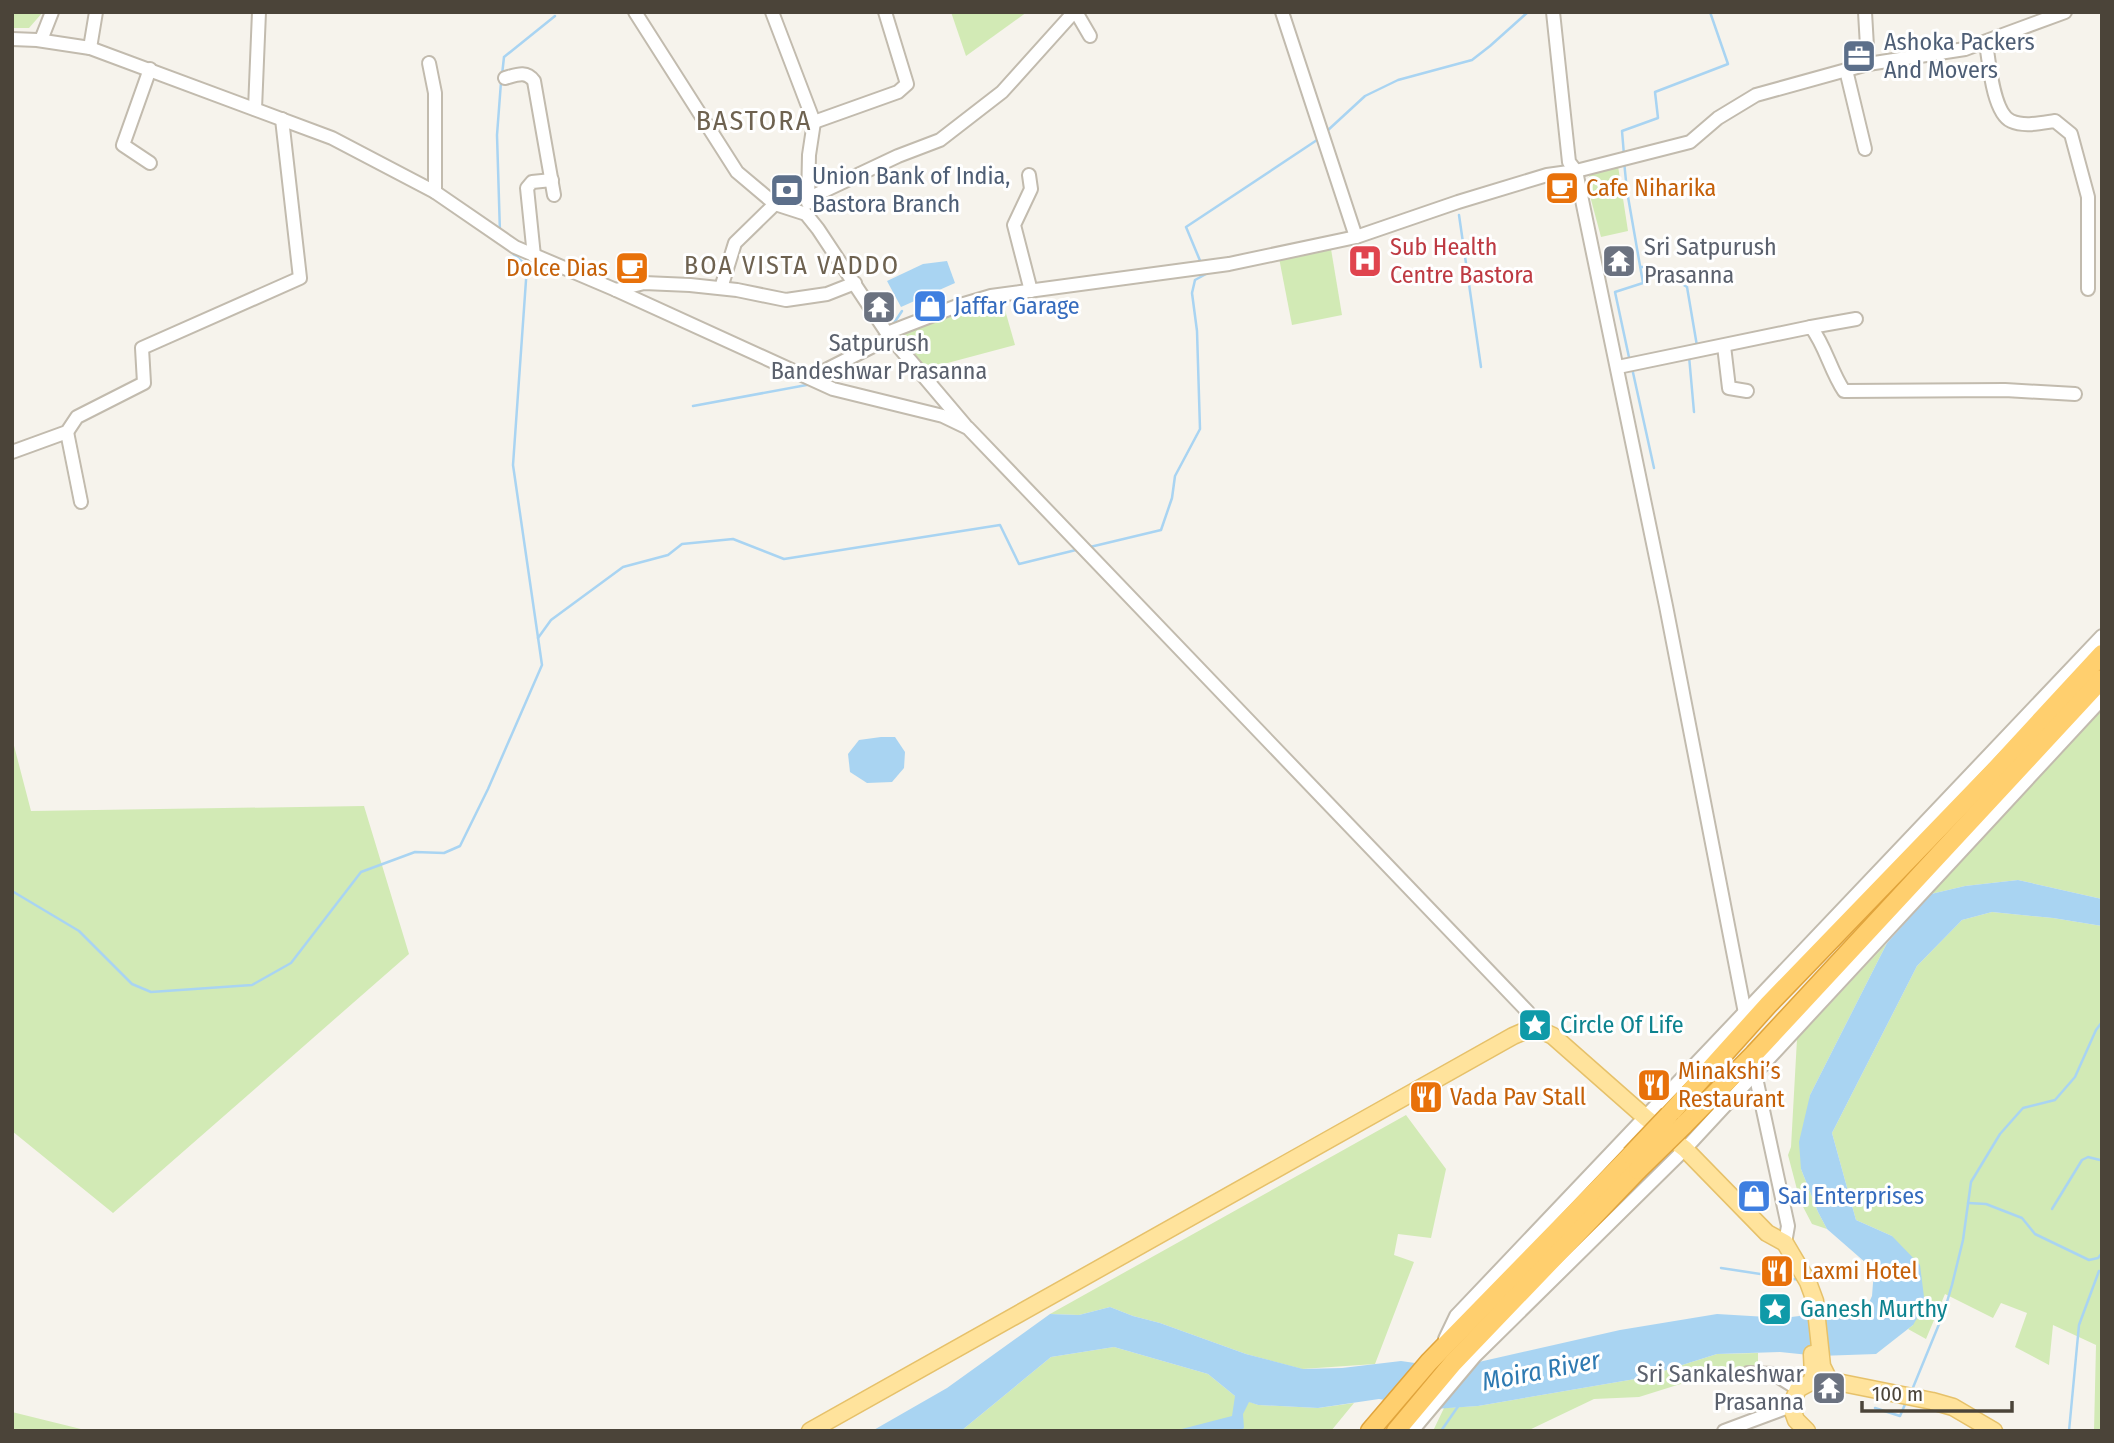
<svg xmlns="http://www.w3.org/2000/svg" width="2114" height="1443" font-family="'Fira Sans Condensed',sans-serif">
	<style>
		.green { fill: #d2eab5 }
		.water { fill: #a9d4f2 }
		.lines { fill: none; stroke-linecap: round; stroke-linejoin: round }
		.stream { stroke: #a9d4f2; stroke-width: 2.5 }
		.minor-casing { stroke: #c2bbae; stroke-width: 16 }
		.major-casing { stroke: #e6c16a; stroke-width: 19 }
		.highway-casing { stroke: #e0a43c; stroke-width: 21 }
		.minor { stroke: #fff; stroke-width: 12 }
		.major { stroke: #ffe39c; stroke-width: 16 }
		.highway { stroke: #ffcf6e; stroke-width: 18 }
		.highway-bridge-casing { stroke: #e0a43c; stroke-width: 21; stroke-linecap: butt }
		.highway-bridge { stroke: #ffcf6e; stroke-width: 18 }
		.labels { text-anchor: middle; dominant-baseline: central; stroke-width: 6; stroke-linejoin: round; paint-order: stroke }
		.service-label { font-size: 24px; fill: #4e5e75; stroke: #fff; text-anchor: start }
		.food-label { font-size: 24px; fill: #c56008; stroke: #fff; text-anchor: start }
		.health-label { font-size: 24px; fill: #be3a42; stroke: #fff; text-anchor: start }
		.worship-label { font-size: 24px; fill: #5b616d; stroke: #fff; text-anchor: start }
		.shop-label { font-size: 24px; fill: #366cbe; stroke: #fff; text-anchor: start }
		.culture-label { font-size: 24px; fill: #0d838f; stroke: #fff; text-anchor: start }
		.neighbourhood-label { font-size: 26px; letter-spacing: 2px; fill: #6e6250; stroke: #fff }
		.water-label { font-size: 26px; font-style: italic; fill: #2e7ab2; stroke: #fff }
		.quarter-label { font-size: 28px; letter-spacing: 2px; fill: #6e6250; stroke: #fff }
	</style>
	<rect width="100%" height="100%" fill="#f6f3ec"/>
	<g class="green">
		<polygon points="12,12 43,12 29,28 12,28"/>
		<polygon points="951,12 1027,12 966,56"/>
		<polygon points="1618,166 1628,231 1601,237 1586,181 1592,173"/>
		<polygon points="1331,249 1342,315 1292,325 1279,258"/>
		<polygon points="1003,303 1015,345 925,369 902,333 961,310"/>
		<polygon points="2102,710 2102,899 2018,880 1965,886 1931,894"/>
		<polygon points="12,738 31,811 364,806 409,954 113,1213 12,1131"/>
		<polygon points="1992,912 2053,918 2102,926 2102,1431 2094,1431 2096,1345 2053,1325 2049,1365 2015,1347 2027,1313 2001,1303 1993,1318 1945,1294 1926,1339 1908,1329 1913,1325 1892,1236 1856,1220 1832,1133 1917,966 1962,920"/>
		<polygon points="1887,943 1810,1095 1801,1169 1818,1212 1827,1229 1812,1224 1800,1201 1788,1155 1791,1147 1797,1039"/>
		<polygon points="1406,1115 1446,1169 1431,1238 1398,1234 1394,1255 1414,1262 1375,1364 1302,1369 1246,1354 1160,1323 1133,1316 1110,1307 1079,1315 1050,1314"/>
		<polygon points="1114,1347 1208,1374 1235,1396 1258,1405 1318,1408 1354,1403 1331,1431 961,1431 1051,1357"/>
		<polygon points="1758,1353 1758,1365 1690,1381 1639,1397 1594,1399 1527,1431 1433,1431 1444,1408 1478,1406 1641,1378 1717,1354"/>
		<polygon points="12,1412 89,1431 12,1431"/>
	</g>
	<g class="water">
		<polygon points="947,261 955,283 901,307 887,281 923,264"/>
		<polygon points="881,737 895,737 905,752 904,768 892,782 867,783 850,772 848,754 859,740"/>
		<polygon points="2018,880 2102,899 2102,926 2053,918 1992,912 1962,920 1917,966 1832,1133 1856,1220 1892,1236 1920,1265 1925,1305 1913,1325 1876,1354 1819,1356 1780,1352 1717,1354 1641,1378 1478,1406 1434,1409 1379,1399 1318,1408 1258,1405 1249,1402 1243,1414 1244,1428 1240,1431 1174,1431 1232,1416 1235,1396 1208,1374 1114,1347 1051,1357 961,1431 872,1431 947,1388 1050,1314 1079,1315 1110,1307 1133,1316 1160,1323 1246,1354 1303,1369 1342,1368 1401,1361 1436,1366 1470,1364 1620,1330 1717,1314 1784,1318 1867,1307 1872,1296 1874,1270 1827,1229 1818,1212 1801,1169 1799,1142 1810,1095 1887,943 1931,894 1965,886"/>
	</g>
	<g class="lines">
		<g class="stream">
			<polyline points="502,75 504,57 555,16"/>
			<polyline points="1327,131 1365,96 1398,80 1472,60 1490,46 1528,12"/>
			<polyline points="1624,155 1622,131 1658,118 1655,92 1728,64 1710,12"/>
			<polyline points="1624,161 1627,191 1643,283 1615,292 1630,362"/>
			<polyline points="1459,215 1481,367"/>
			<polyline points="500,233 497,135 501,82"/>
			<polyline points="1201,263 1186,227 1320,138"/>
			<polyline points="1641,267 1654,267 1687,287 1697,346"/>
			<polyline points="892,326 902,311"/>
			<polyline points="1689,356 1694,412"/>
			<polyline points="1632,368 1654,468"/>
			<polyline points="821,380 887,346 888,342"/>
			<polyline points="693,406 812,384"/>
			<polyline points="1090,547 1161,530 1172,498 1175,476 1200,429 1197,331 1192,293 1195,280 1206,274 1205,272"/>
			<polyline points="538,638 551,620 623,567 668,555 682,544 733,539 784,559 1000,525 1019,564 1080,549"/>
			<polyline points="12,891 79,931 132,984 151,992 252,985 291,963 361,872 415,852 444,853 460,846 488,789 542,665 513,465 527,266 501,243"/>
			<polyline points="1968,1203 1986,1204 2022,1218 2035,1234 2089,1260 2098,1258 2102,1253"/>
			<polyline points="2052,1209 2082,1160 2088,1157 2100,1160 2102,1159"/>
			<polyline points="1721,1268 1800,1280"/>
			<polyline points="1813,1277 1827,1273"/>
			<polyline points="1912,1390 1944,1312 1952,1285 1963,1240 1971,1182 2000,1134 2023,1108 2055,1100 2075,1077 2096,1030 2102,1022"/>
			<polyline points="1875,1408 1900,1416 1906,1402"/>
			<polyline points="1441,1431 1459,1405"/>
			<polyline points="2069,1431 2079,1325 2099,1271"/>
		</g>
		<g class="minor-casing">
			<g id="minor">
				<polyline points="635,12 737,172 775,204 806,214 818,229 887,333 965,425"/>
				<polyline points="772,12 814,122 809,155 808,203"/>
				<polyline points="1076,12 1090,36"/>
				<polyline points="1282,12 1356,237"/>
				<polyline points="1553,12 1569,162 1576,171 1666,606 1745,1013"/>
				<polyline points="1865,12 1868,64"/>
				<polyline points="12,39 37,40 90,48 332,138 435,192 515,247 616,290 833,389 943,416 968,428 1528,1012 1534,1027"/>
				<polyline points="41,40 52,12"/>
				<path d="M1986,43c3,19 7,70 25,78 13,6 30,2 44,0l16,13 17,63v92"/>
				<polyline points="90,48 96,12"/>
				<polyline points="429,63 435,93 435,192"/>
				<polyline points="150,69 123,145 150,163"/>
				<polyline points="1846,70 1865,149"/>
				<path d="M505,78c11,-3 21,-8 29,3l20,114"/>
				<polyline points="255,109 259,12"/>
				<polyline points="814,122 898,92 907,84 885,12"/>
				<polyline points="1029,175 1031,189 1014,225 1031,291"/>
				<polyline points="809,198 898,156 940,140 1002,92 1074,12"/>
				<polyline points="534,256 527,188 532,182 552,180"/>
				<polyline points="721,288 735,243 775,204"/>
				<polyline points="616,290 644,283 690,285 737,290 786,300 827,294 855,283"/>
				<polyline points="1811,327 1856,319"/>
				<polyline points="887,333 957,306 991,296 1229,264 1356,237 1458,202 1547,175 1576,171 1690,142 1718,118 1756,95 1868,64 1965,49 2065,12"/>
				<polyline points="1724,346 1729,388 1747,391"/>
				<path d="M1618,367l193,-40c15,20 19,43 33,64l161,-1 70,4"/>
				<polyline points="810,378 891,337"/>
				<polyline points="67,432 81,502"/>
				<polyline points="12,452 67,432 77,417 144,383 142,348 300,278 282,119"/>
				<polyline points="1755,1073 1788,1226 1785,1243"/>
				<polyline points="1445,1339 1456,1316 2102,636"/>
				<polyline points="1748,1373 1774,1374 1798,1389"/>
				<polyline points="1412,1431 1475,1356 1685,1149 2102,699"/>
				<polyline points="1724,1431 1791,1406"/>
			</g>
		</g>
		<g class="major-casing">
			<g id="major">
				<polyline points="810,1431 1513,1036 1534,1027 1553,1036 1646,1118 1685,1149 1767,1233 1785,1243 1808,1282 1815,1301 1822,1366 1828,1378 1832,1381 1932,1401 1953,1407 1994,1431"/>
				<polyline points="1807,1431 1796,1420 1791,1406 1798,1389 1811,1382 1813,1376 1812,1354"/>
			</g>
		</g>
		<g class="highway-casing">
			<g id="highway">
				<polyline points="1669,1115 1768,1005 1995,770 2102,654"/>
				<polyline points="1684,1125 1754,1054 2102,679"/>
				<polyline points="1370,1431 1429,1362 1631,1155"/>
				<polyline points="1396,1431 1453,1363 1638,1170"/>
			</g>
		</g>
		<use href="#minor" class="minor"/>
		<use href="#major" class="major"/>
		<use href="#highway" class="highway"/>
		<g class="highway-bridge-casing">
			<g id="highway-bridge">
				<polyline points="1631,1155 1669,1115"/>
				<polyline points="1638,1170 1684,1125"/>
			</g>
		</g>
		<use href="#highway-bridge" class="highway-bridge"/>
	</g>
	<defs>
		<g id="office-square" transform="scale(1.75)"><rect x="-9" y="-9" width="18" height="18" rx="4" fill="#5c6f8a" stroke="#fff"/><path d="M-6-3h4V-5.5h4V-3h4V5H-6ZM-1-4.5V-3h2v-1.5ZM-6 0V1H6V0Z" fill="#fff"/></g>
		<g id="cafe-square" transform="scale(1.75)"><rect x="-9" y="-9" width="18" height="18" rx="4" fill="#e8710a" stroke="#fff"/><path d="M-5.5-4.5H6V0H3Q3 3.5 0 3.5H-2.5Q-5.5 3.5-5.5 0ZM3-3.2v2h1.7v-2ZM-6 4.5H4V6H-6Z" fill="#fff"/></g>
		<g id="bank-square" transform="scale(1.75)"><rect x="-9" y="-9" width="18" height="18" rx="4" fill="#5c6f8a" stroke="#fff"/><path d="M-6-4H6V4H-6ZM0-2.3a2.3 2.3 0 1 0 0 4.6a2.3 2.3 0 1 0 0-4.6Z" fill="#fff"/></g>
		<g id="hospital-square" transform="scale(1.75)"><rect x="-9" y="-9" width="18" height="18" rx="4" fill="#e0444e" stroke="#fff"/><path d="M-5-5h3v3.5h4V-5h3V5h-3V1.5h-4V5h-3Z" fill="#fff"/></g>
		<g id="temple-square" transform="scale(1.75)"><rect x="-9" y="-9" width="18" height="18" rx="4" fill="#6b7280" stroke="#fff"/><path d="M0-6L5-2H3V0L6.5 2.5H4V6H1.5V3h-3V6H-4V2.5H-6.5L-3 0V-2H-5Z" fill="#fff"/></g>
		<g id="shop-square" transform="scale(1.75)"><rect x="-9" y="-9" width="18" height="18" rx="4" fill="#3f7fe0" stroke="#fff"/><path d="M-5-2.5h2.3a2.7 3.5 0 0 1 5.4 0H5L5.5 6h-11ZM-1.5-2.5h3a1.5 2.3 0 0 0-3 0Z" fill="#fff"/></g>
		<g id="sight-square" transform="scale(1.75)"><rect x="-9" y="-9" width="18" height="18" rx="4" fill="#0f9aa8" stroke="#fff"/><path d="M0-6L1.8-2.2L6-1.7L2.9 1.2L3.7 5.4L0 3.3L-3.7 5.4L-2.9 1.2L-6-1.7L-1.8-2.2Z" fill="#fff"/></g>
		<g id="restaurant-square" transform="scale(1.75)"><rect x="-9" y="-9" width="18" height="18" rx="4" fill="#e8710a" stroke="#fff"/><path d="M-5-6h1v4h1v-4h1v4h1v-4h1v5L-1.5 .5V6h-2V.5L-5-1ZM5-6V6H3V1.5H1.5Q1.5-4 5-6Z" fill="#fff"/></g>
	</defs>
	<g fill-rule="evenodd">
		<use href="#office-square" x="1859" y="56"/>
		<use href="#cafe-square" x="1562" y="188"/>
		<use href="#bank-square" x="787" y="190"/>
		<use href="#hospital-square" x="1365" y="261"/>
		<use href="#temple-square" x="1619" y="261"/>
		<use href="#cafe-square" x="632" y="268"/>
		<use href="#shop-square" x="930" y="306"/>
		<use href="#temple-square" x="879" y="307"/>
		<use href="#sight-square" x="1535" y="1025"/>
		<use href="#restaurant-square" x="1654" y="1085"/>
		<use href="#restaurant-square" x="1426" y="1097"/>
		<use href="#shop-square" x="1754" y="1196"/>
		<use href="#restaurant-square" x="1777" y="1271"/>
		<use href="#sight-square" x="1775" y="1309"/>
		<use href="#temple-square" x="1829" y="1388"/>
	</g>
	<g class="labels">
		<g class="service-label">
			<text x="1884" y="42">Ashoka Packers<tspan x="1884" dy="28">And Movers</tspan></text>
			<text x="812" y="176">Union Bank of India,<tspan x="812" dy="28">Bastora Branch</tspan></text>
		</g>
		<g class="food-label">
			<text x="1586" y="188">Cafe Niharika</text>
			<text x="608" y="268" text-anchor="end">Dolce Dias</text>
			<text x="1678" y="1071">Minakshi’s<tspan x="1678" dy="28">Restaurant</tspan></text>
			<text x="1450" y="1097">Vada Pav Stall</text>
			<text x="1802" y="1271">Laxmi Hotel</text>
		</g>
		<g class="health-label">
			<text x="1390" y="247">Sub Health<tspan x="1390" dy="28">Centre Bastora</tspan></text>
		</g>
		<g class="worship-label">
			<text x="1644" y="247">Sri Satpurush<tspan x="1644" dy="28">Prasanna</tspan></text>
			<text x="879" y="343" text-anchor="middle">Satpurush<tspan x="879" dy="28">Bandeshwar Prasanna</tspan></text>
			<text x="1804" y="1374" text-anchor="end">Sri Sankaleshwar<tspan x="1804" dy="28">Prasanna</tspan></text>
		</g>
		<g class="shop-label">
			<text x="954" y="306">Jaffar Garage</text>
			<text x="1778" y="1196">Sai Enterprises</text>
		</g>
		<g class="culture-label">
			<text x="1560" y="1025">Circle Of Life</text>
			<text x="1800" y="1309">Ganesh Murthy</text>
		</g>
		<g class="neighbourhood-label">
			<text x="792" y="265">BOA VISTA VADDO</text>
		</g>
		<g class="water-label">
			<text transform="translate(1541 1371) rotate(-11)">Moira River</text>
		</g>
		<g class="quarter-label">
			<text x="754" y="120">BASTORA</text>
		</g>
	</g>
	<rect width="2114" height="1443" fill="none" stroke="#4b4439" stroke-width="28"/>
	<path d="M1862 1401v10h150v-10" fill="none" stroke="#4b4439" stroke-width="3.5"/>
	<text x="1872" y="1401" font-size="21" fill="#4b4439" stroke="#ffffff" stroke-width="5" paint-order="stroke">100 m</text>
</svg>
